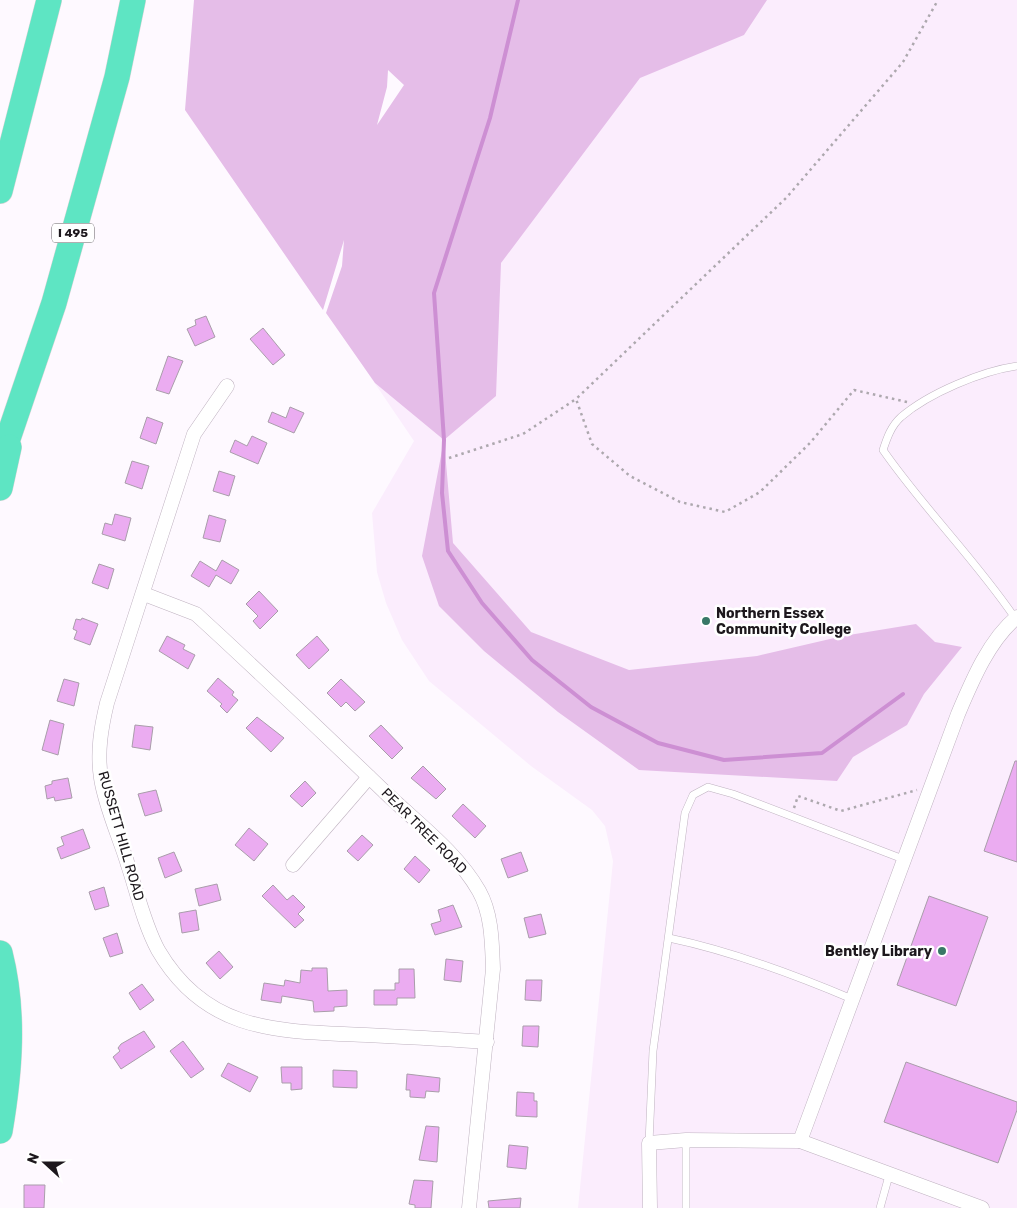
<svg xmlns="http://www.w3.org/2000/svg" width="1017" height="1208" font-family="Rubik,sans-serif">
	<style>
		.built { fill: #fbedfd }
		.green { fill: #e5bde8; fill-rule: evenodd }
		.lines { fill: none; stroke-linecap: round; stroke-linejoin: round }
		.stream { stroke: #cd8fd3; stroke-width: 4 }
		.building { fill: #ebacf1; stroke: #a99daa }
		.lane-casing { stroke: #bfb2c0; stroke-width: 8 }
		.street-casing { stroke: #bfb2c0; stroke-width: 15 }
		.highway-casing { stroke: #d6d5d6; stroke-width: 26 }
		.path { stroke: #ada8ae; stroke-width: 2.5; stroke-dasharray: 2.5 4; stroke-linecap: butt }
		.lane { stroke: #fff; stroke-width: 7 }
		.street { stroke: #fff; stroke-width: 14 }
		.highway { stroke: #5ee5c3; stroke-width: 25 }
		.poi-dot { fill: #387867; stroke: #fff; stroke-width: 2 }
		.labels { text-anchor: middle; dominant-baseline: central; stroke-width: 5; stroke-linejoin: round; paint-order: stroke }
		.shield { fill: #fff; stroke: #615d61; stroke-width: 1 }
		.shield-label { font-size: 12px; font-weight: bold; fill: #1d181d }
		.poi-label { font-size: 14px; font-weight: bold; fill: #1d181d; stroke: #fff; text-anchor: start }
		.street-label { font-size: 14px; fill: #1d181d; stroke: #fff }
	</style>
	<rect width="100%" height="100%" fill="#fef9ff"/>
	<polygon class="built" points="414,0 1017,0 1017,1208 578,1208 613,861 605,826 592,810 531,766 429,681 402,640 386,603 377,572 372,513 414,441 338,329 403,114"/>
	<path class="green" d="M194,0h573l-23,35 -104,43 -139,185 -5,133 -52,44 9,103 78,89 98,38 128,-14 86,-20 73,-12 19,18 27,5 -38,47 -17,31 -54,32 -16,24 -198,-11 -81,-58 -74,-61 -45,-45 -17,-50 22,-116 -69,-57 -49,-70 16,-47 2,-26 -21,70 -138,-200zM388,70l16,15 -27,40 10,-38z"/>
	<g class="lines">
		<polyline class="stream" points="518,0 490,118 434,293 444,440 442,493 448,551 482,603 532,660 591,707 658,743 724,760 822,753 903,694"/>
	</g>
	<g class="building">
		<polygon points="206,316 215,337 195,346 187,329 196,325 195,320"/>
		<polygon points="263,328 285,355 273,365 250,339"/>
		<polygon points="168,356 183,361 169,394 156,390"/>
		<polygon points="290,407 304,413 294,433 268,422 272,412 286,418"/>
		<polygon points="147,417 163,423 156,444 140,438"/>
		<polygon points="252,436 267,443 258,464 230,452 235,440 247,446"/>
		<polygon points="132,461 149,466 142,489 125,483"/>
		<polygon points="219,471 235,476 229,496 213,491"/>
		<polygon points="115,514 131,518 125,541 102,534 105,523 112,525"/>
		<polygon points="209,515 226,520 220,542 203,538"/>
		<polygon points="222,560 239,570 231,584 216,575 209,587 191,576 200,561 216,571"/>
		<polygon points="99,564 114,569 108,589 92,583"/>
		<polygon points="259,591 278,611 260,629 253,621 258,616 246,604"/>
		<polygon points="82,618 98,624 90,645 74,639 77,631 73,629 76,619 81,620"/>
		<polygon points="167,636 185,645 183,649 195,655 188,669 159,651"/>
		<polygon points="317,636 329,650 309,669 296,655"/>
		<polygon points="218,678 234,692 232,695 238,700 227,713 220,706 222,704 207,691"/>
		<polygon points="64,679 79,683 74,706 57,701"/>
		<polygon points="341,679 365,702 355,711 346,702 341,707 327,693"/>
		<polygon points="257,717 284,738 271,752 246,728"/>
		<polygon points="50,720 64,724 58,755 42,750"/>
		<polygon points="135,725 153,727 150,750 132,747"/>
		<polygon points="381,725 403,748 392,759 369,736"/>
		<polygon points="1015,761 1017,761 1017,862 984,851"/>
		<polygon points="423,766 446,789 436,799 411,778"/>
		<polygon points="68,778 72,798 55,801 54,797 47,799 45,786 52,784 52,781"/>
		<polygon points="305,781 316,793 302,807 290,796"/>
		<polygon points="156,790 162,811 145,816 138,794"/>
		<polygon points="463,804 486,826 475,838 452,816"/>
		<polygon points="249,828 268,844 254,861 235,845"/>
		<polygon points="83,829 90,848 61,859 57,848 64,845 61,837"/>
		<polygon points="362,835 373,845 358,861 347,851"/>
		<polygon points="174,852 182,871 165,878 158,858"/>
		<polygon points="521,852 528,871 508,878 501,859"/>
		<polygon points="415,856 430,870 419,883 404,869"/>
		<polygon points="217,884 221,900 199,906 195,889"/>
		<polygon points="273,885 287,900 293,895 305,907 298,914 304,920 295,928 262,896"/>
		<polygon points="104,887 109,906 95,910 89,892"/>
		<polygon points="929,896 988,917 956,1006 897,985"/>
		<polygon points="453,905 462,927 435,935 431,924 441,921 438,910"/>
		<polygon points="196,910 199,930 182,933 179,913"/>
		<polygon points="541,914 546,934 529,938 524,918"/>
		<polygon points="117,933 123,953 110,957 103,938"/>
		<polygon points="219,951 233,967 220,979 206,963"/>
		<polygon points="446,959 463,961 461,982 444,980"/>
		<polygon points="312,968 327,968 328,991 347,990 347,1006 334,1007 334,1011 314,1012 313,1001 282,996 281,1003 261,1000 264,983 284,986 285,980 300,983 301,970 312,971"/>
		<polygon points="399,969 414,969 415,998 397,998 397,1005 374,1005 374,990 395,990 395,983 399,983"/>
		<polygon points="526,980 542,980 541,1001 525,1000"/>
		<polygon points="142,984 154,1000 140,1010 129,993"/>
		<polygon points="523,1026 539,1026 538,1047 522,1046"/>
		<polygon points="144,1031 155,1047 121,1069 113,1057 120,1051 118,1048 121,1044"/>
		<polygon points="183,1041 204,1069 191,1078 170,1051"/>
		<polygon points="906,1062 1017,1102 1017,1110 998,1163 884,1122"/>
		<polygon points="228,1063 258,1077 250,1092 221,1076"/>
		<polygon points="281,1067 302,1067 302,1089 291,1090 291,1083 282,1083"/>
		<polygon points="333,1070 357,1071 357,1088 333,1087"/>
		<polygon points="407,1074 440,1078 439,1092 426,1091 425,1098 410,1097 410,1090 406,1090"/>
		<polygon points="517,1092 534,1093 534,1101 537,1101 537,1117 516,1116"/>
		<polygon points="426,1126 439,1127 437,1162 419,1160"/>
		<polygon points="509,1145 528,1147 526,1169 507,1167"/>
		<polygon points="414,1180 433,1181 431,1208 415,1208 415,1205 409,1204"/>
		<polygon points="24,1185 45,1185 44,1208 24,1208"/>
		<polygon points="521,1198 520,1208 489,1208 488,1201"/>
	</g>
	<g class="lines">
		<g class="lane-casing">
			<g id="lane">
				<path d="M1015,618c-40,-59 -91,-109 -132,-168 4,-12 8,-24 18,-33 28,-24 81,-46 116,-51"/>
				<path d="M669,938c62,13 124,36 183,61"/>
				<polyline points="649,1143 653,1051 685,813 693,795 708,787 733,794 903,859"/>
				<polyline points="686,1208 686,1140"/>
				<polyline points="880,1208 890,1172"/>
			</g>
		</g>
		<g class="street-casing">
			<g id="street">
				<path d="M227,386l-33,48 -87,269c-6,25 -10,49 -6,75 4,28 19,60 27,87 9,27 16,59 30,85 49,84 122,81 208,85 40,2 80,4 121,7"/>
				<path d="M144,594l52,20 25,23c57,53 113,106 169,160 30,28 68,57 89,94 13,23 13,52 14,78l-24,239"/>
				<polyline points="293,865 369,777"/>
				<polyline points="800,1141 982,1208"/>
				<path d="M650,1208l-1,-65 37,-3 114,1 158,-427c14,-33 31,-74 59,-97"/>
			</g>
		</g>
		<g class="highway-casing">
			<g id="highway">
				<polyline points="0,191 49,0"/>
				<polyline points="0,462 54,303 117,77 133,0"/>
				<polyline points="0,488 9,447"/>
				<path d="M0,953c15,59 10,119 0,178"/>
			</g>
		</g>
		<g class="path">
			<polyline points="907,402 854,390 810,443 760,492 725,512 680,502 630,476 592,444 576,399 787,197 903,62 938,0"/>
			<polyline points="449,458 523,434 576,399"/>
			<polyline points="794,808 798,796 841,811 917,790"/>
		</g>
		<use href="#lane" class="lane"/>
		<use href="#street" class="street"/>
		<use href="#highway" class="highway"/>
	</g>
	<g class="poi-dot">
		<circle cx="706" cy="621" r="5"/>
		<circle cx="942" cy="951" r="5"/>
	</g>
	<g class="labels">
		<rect class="shield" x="52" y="223.5" width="42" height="19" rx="4"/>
		<g class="shield-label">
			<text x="73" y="233">I 495</text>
		</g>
		<g class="poi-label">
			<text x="716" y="613">Northern Essex<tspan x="716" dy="16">Community College</tspan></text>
			<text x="932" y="951" text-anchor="end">Bentley Library</text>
		</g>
		<g class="street-label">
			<text transform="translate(424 831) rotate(45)">PEAR TREE ROAD</text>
			<text transform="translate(121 836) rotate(74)">RUSSETT HILL ROAD</text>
		</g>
	</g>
	<g transform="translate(45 1163) rotate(291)" stroke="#ffffff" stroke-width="4" paint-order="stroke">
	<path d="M0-4L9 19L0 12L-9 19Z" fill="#1d181d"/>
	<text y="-8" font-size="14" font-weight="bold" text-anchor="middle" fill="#1d181d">N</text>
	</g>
</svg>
